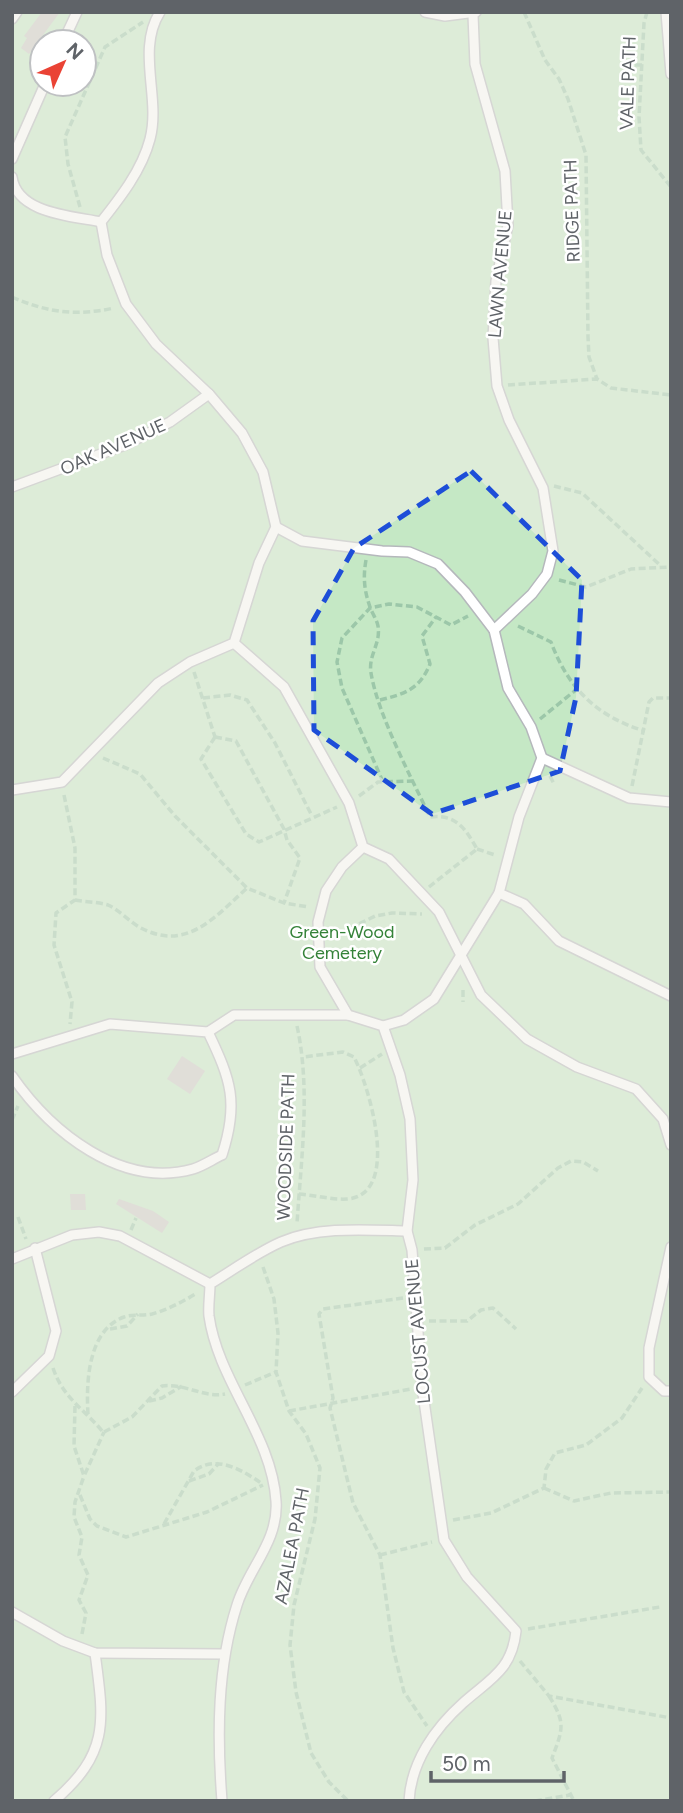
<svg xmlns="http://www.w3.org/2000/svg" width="683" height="1813" font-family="Figtree,sans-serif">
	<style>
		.green { fill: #c5e8c5; fill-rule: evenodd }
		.building { fill: #cccac5 }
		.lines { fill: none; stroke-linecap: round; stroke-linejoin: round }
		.lane-casing { stroke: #b5b8bc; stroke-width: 12 }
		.path { stroke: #9cc7a9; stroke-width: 3.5; stroke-dasharray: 7 3.5; stroke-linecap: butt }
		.lane { stroke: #fff; stroke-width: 9 }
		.marked { fill: none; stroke: #1d4ed8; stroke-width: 5; stroke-dasharray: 14 9; stroke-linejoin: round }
		.labels { text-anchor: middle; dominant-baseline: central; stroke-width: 5; stroke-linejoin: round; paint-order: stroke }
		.street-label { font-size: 18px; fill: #5f6368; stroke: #fff }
		.park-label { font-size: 18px; fill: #348238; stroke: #fff }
	</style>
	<rect width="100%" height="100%" fill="#f1efe8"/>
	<path class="green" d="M12,12h659v1789h-659zM42,42h42v42h-42z"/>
	<g class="building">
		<polygon points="42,12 60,12 29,54 21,48 27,38 24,36"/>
		<polygon points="182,1056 205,1071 190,1094 167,1079"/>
		<polygon points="70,1194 85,1194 86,1210 71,1210"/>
		<polygon points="119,1199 153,1211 169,1222 162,1233 116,1204"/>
	</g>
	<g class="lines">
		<g class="lane-casing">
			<g id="lane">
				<polyline points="425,12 445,16 476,12"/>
				<polyline points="666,12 671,74"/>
				<polyline points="473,15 475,64 505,171 508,225 496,281 493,338 497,386 509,420 543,488 553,551 547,574 532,594 494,630"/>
				<polyline points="12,19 17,12"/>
				<polyline points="63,42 77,12"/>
				<polyline points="12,159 45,84"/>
				<path d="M12,177c5,37 61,39 89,45"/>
				<polyline points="12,487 125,445 170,422 209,394"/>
				<polyline points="276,527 302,541 382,551 409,552 438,564 465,592 494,630 508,688 531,727 542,758 519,817 499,893 524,904 559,941 671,996"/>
				<polyline points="234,643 284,687 349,803 363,847 389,859 439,912 481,995 527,1039 577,1067 636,1089 663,1119 671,1145"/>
				<polyline points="542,758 629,798 671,802"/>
				<path d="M12,790l50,-8 96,-99 32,-21 44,-19 25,-80 17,-36 -13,-55 -21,-39 -33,-39 -53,-50 -30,-40 -19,-49 -6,-33c19,-24 41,-52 49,-83 11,-41 -14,-89 10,-127"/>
				<path d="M363,847l-21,20 -16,24 -8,31 2,45 28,48 35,11 17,49 10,44 3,61 -6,51 5,19 10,137 22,153 23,37 49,54c-4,39 -26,48 -53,72 -28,25 -52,59 -54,98"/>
				<polyline points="383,1026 404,1020 434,999 499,893"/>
				<polyline points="208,1032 234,1015 348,1015"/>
				<path d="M12,1054l98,-30 98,8c23,48 31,71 14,123 -9,4 -19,11 -29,14 -72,20 -142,-37 -181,-93"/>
				<polyline points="671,1247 649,1348 649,1377 664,1391 671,1391"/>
				<polyline points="12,1259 72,1235 99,1232 120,1236 210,1284"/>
				<polyline points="12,1392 49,1356 56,1331 35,1248"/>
				<polyline points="12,1612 63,1641 95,1653 223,1654"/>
				<path d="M54,1801c56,-48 50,-80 41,-148"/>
				<path d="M222,1801c-5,-65 -5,-134 15,-196 11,-36 42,-64 39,-104 -4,-66 -58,-120 -67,-185 -1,-10 1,-22 1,-32 23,-14 46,-31 71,-42 37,-16 86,-12 126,-11"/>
			</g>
		</g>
		<g class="path">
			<polyline points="524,12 545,60 559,79 568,99 586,155 588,337 589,357 597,379"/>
			<polyline points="647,12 644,23 639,117 641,150 671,187"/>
			<polyline points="635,65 642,65"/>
			<polyline points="80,207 68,164 65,137 105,47 143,22"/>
			<path d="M12,297c36,16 65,19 102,11"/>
			<polyline points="508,385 597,379 611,388 671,395"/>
			<polyline points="554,486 582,493 661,566"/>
			<path d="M366,560c-3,17 -2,30 4,47 2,6 7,13 8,19 3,18 -10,29 -7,47 7,42 40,104 59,144 26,-3 35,11 47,32"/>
			<polyline points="559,580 586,587 631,569 671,567"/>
			<path d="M518,626l33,16c17,46 46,75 94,89"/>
			<polyline points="194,672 215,737"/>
			<polyline points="203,698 230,695 247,700 275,743 312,816"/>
			<path d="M380,700c25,-6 40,-11 50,-36l-8,-28 14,-19"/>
			<polyline points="540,719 577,689"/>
			<polyline points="215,737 201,759 246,834 259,842 337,807"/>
			<polyline points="215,737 236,741 284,829 287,840 300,858 284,903"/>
			<polyline points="103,758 140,774 175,816 247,888 284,903 309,907"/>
			<polyline points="550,776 554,784"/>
			<polyline points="383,782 342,688 337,662 342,638 370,608 389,604 417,607 451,625 468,616"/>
			<polyline points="632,786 649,702 653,698 671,698"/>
			<polyline points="64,795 75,848 75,900 56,913 54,945 72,1002 70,1024"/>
			<polyline points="359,796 378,782 413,781"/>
			<polyline points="477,849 495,855"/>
			<polyline points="429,887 477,849"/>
			<path d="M75,900c10,2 24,2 33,5 11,5 21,16 31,22 47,26 76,-10 108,-39"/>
			<polyline points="331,938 375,916 392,913 422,914"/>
			<polyline points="463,990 463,1002"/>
			<path d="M297,1026c14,64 4,133 0,198"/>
			<polyline points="360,1068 382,1054"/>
			<polyline points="12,1120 18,1106"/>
			<path d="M299,1194c15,1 33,6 48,5 55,-4 22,-113 7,-142l-11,-5 -40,5"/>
			<polyline points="18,1217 26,1239"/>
			<polyline points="131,1230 136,1218"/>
			<polyline points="424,1249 445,1248 475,1225 518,1204 558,1168 571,1161 583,1162 598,1171"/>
			<polyline points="263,1267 274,1299 278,1333 276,1372 289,1411 306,1434 320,1468 315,1519 294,1605 290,1645 296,1692 311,1753 329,1782 348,1801"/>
			<polyline points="403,1298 323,1309 319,1314 333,1398 330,1408 353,1503 380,1555 393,1648 404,1692 427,1726"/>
			<polyline points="429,1321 467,1321 481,1310 493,1308 516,1329"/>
			<polyline points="110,1329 127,1326 138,1314"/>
			<path d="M53,1368c10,30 31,41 50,64"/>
			<polyline points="245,1385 276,1372"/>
			<polyline points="149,1401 162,1398 182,1386"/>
			<polyline points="75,1406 74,1446 84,1476 104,1432"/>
			<polyline points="289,1411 411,1389"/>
			<path d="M88,1414c-2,-32 0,-84 36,-97 9,-3 19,-1 28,-3 15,-4 32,-13 45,-21"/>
			<path d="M104,1432l28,-15 30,-31c23,-3 41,12 63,8"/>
			<polyline points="189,1481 209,1474 219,1463"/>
			<polyline points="544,1488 574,1501 611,1493 671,1492"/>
			<polyline points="80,1495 90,1519 97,1526 126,1537 207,1512 263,1485"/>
			<polyline points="453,1520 491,1513 544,1488 546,1469 555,1453 586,1445 622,1418 642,1388"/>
			<path d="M164,1524l30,-53c22,-17 48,-1 67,12"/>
			<polyline points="380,1555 432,1542"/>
			<polyline points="528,1629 660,1607"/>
			<polyline points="82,1634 86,1613 79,1600 88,1575 79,1555 82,1537 74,1517 75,1502 84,1476"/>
			<polyline points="520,1661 549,1696 671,1718"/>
			<path d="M549,1696c17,27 14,33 3,62l22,43"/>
			<polyline points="535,1801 570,1795"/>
		</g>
		<use href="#lane" class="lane"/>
	</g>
	<path d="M0 0H683V1813H0ZM471,471l111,109 -6,117 -16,74 -128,43 -118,-84 -1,-109 41,-73z" fill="#f1efe8" fill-opacity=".55" fill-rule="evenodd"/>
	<path class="marked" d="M471,471l111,109 -6,117 -16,74 -128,43 -118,-84 -1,-109 41,-73z"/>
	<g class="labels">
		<g class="street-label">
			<text transform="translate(628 83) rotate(-88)">VALE PATH</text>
			<text transform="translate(572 211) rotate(-92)">RIDGE PATH</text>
			<text transform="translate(500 274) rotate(-85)">LAWN AVENUE</text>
			<text transform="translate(113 447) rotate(-24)">OAK AVENUE</text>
			<text transform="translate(286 1147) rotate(-88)">WOODSIDE PATH</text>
			<text transform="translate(418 1331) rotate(-95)">LOCUST AVENUE</text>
			<text transform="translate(292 1546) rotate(-79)">AZALEA PATH</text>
		</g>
		<g class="park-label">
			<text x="342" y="932">Green-Wood<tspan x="342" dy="21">Cemetery</tspan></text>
		</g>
	</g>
	<rect width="683" height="1813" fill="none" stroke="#5f6368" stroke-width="28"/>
	<g transform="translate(63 63) rotate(45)"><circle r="33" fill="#ffffff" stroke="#bfc1c3" stroke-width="2"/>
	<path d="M0-5L12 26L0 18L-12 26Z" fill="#ea4335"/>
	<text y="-10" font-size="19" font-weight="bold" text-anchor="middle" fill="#5f6368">N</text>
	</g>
	<path d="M431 1771v10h133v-10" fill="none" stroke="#5f6368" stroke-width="3.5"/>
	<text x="442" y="1771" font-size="21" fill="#5f6368" stroke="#ffffff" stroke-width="5" paint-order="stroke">50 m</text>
</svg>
